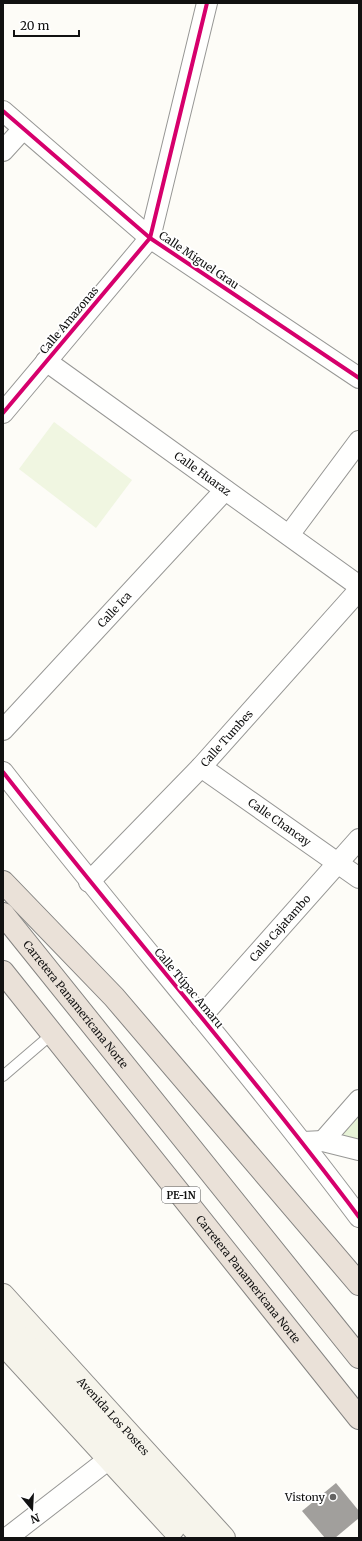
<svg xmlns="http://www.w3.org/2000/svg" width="362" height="1541" font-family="Merriweather,serif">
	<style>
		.green { fill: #e7f3d7 }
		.pitch { fill: #f0f6e1 }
		.building { fill: #a19f9c }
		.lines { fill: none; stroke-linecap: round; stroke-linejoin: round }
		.lane-casing { stroke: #979795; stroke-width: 12 }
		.street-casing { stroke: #979795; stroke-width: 22 }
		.secondary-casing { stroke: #8e8d8b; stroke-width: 24 }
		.highway-casing { stroke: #858482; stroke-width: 24 }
		.lane { stroke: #fffffe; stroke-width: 10 }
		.street { stroke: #fffffe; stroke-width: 20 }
		.secondary { stroke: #f6f4eb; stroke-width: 22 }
		.highway { stroke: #eae1d8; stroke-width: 22 }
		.cycleway-casing { stroke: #fff; stroke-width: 6 }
		.cycleway { stroke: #d6006c; stroke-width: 4 }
		.poi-dot { fill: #646362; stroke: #fff; stroke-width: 1.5 }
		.labels { text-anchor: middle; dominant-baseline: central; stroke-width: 4; stroke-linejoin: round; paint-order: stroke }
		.shield { fill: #fff; stroke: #585858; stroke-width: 1 }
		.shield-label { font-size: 10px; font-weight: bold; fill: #111 }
		.street-label { font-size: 11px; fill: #111; stroke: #fff }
		.poi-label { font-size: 11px; fill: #111; stroke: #fff; text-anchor: end }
	</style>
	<rect width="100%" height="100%" fill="#fdfcf7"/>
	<polygon class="green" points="359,1108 359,1141 344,1137 341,1128"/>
	<polygon class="pitch" points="54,422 132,480 96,528 19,469"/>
	<polygon class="building" points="336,1483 359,1511 359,1518 335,1538 325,1538 302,1511"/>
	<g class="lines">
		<g class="lane-casing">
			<polyline id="lane" points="3,1076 52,1034"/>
		</g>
		<g class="street-casing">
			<g id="street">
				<polyline points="3,111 150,238 359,378"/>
				<polyline points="3,151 23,129"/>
				<path id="s1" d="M46,361l313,225"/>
				<polyline points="3,413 150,238 207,3"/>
				<polyline points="289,535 359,441"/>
				<path id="s2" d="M3,730l222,-240"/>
				<path id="s3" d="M201,767l158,111"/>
				<path d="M3,772c117,150 242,293 356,445"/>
				<path id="s4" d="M89,882l112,-115 158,-177"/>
				<path id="s5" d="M201,1017l158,-178"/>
				<polyline points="323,1141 359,1100"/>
				<polyline points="303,1142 323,1141 359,1150"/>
				<polyline points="7,1538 109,1459"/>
			</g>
		</g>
		<g class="secondary-casing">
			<g id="secondary">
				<path id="s6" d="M3,1295l221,243"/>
				<polyline points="3,1319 202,1538"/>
				<polyline points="3,1344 173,1529"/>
			</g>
		</g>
		<g class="highway-casing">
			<g id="highway">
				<polyline points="3,882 114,997 359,1284"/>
				<path id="s7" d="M3,914l356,443"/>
				<path id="s8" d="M3,972l356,446"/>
			</g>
		</g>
		<use href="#lane" class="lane"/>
		<use href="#street" class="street"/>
		<use href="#secondary" class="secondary"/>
		<use href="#highway" class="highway"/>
		<g class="cycleway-casing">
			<g id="cycleway">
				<polyline points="3,111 150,238 359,378"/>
				<polyline points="3,413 150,238 207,3"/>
				<path d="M3,772c117,150 242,293 356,445"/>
			</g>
		</g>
		<use href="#cycleway" class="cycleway"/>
	</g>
	<circle class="poi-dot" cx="333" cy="1497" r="4"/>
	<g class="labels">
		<rect class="shield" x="162" y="1187" width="38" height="16" rx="3"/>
		<g class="shield-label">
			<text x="181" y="1195">PE-1N</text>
		</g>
		<g class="street-label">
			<text transform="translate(199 260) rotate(34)">Calle Miguel Grau</text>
			<text transform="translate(69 320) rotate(-50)">Calle Amazonas</text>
			<text stroke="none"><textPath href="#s1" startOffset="193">Calle Huaraz</textPath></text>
			<text stroke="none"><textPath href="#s2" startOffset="164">Calle Ica</textPath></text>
			<text stroke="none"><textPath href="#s4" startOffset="199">Calle Tumbes</textPath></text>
			<text stroke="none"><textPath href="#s3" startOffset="96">Calle Chancay</textPath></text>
			<text stroke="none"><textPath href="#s5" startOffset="119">Calle Cajatambo</textPath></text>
			<text transform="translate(189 988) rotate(50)">Calle Túpac Amaru</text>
			<text stroke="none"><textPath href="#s7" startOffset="116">Carretera Panamericana Norte</textPath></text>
			<text stroke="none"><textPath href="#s8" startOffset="393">Carretera Panamericana Norte</textPath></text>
			<text stroke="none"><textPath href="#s6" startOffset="164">Avenida Los Postes</textPath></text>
		</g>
		<g class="poi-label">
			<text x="325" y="1497">Vistony</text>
		</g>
	</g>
	<rect width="362" height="1541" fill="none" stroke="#111111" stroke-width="8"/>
	<g transform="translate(32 1509) rotate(162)" stroke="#ffffff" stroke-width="3" paint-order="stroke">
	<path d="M0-3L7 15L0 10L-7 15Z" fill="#111111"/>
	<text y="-6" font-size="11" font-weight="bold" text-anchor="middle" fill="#111111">N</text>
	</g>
	<path d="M14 30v6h65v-6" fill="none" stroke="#111111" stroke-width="2"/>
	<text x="20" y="30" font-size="12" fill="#111111" stroke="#ffffff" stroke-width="3" paint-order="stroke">20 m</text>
</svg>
